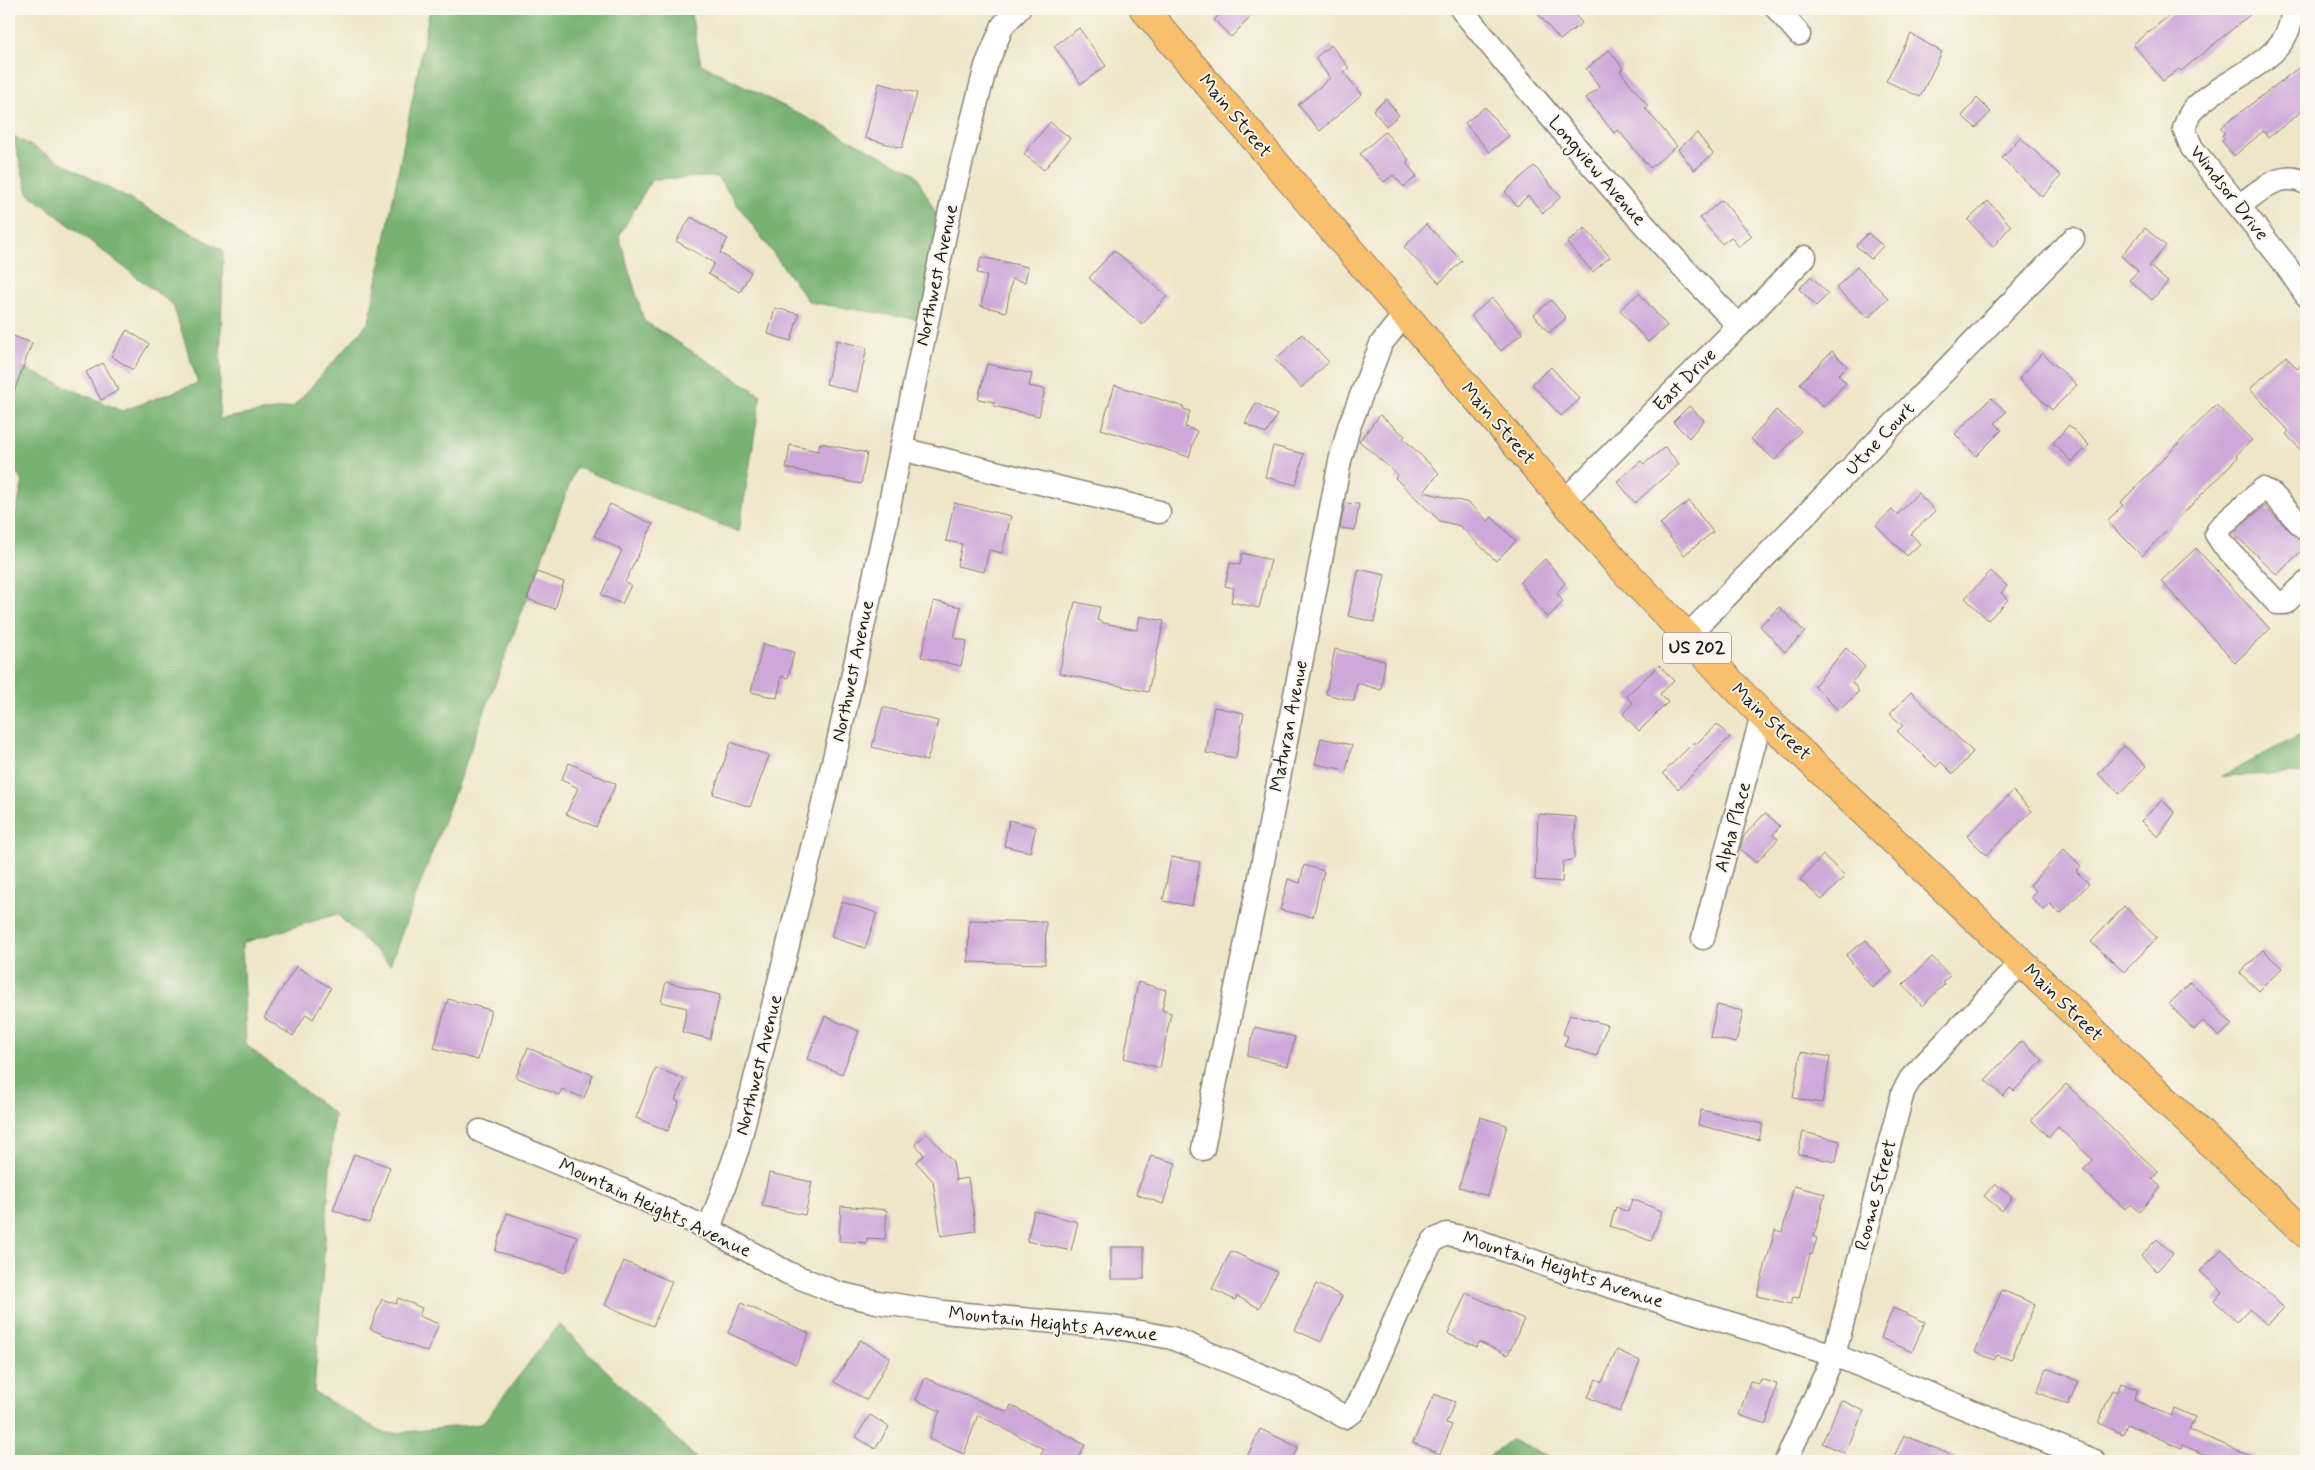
<svg xmlns="http://www.w3.org/2000/svg" width="2315" height="1470" font-family="Mynerve,sans-serif">
	<style>
		.forest { fill: #78b272; stroke: #4a6747 }
		.building { fill: #cea8d9 }
		.lines { fill: none; stroke-linecap: round; stroke-linejoin: round }
		.minor-casing { stroke: #868172; stroke-width: 25 }
		.major-casing { stroke: #868172; stroke-width: 30 }
		.minor { stroke: #fff; stroke-width: 22 }
		.major { stroke: #f8bf6c; stroke-width: 28 }
		.labels { text-anchor: middle; dominant-baseline: central; stroke-width: 4; stroke-linejoin: round; paint-order: stroke }
		.shield { fill: #fbf7ec; stroke: #5f5e5a; stroke-width: 1 }
		.shield-label { font-size: 18px; font-weight: bold; fill: #1c1c1c }
		.street-label { font-size: 19px; fill: #1c1c1c; stroke: #fbf7ec }
	</style>
	<rect width="100%" height="100%" fill="#fbf7ec"/>
	<filter id="ink" filterUnits="userSpaceOnUse"><feTurbulence type="fractalNoise" baseFrequency=".02" numOctaves="2"/><feDisplacementMap in="SourceGraphic" scale="10" xChannelSelector="R" yChannelSelector="G"/><feConvolveMatrix kernelMatrix="1 2 1 2 8 2 1 2 1" color-interpolation-filters="sRGB"/></filter>
	<filter id="wash" filterUnits="userSpaceOnUse"><feTurbulence type="fractalNoise" baseFrequency=".0096" numOctaves="4" result="noise"/><feDisplacementMap in="SourceGraphic" scale="20" xChannelSelector="R" yChannelSelector="G"/><feGaussianBlur stdDeviation="1.12" result="paint"/><feColorMatrix in="noise" values="0 0 0 0 0 0 0 0 0 0 0 0 0 0 0 0 0 1.4 0 .05"/><feComposite in="paint" operator="in"/></filter>
	<g filter="url(#wash)">
		<rect width="100%" height="100%" fill="#efe6c9"/>
		<g class="forest">
			<polygon points="430,9 690,9 701,64 915,173 946,233 928,321 809,302 717,177 652,179 619,236 644,321 761,395 739,532 576,467 390,965 337,914 242,943 246,1045 334,1114 314,1392 385,1434 482,1424 559,1324 699,1461 9,1461 9,543 23,482 9,464 9,362 122,411 198,383 173,305 28,193 13,136 223,250 219,419 293,407 369,322"/>
			<polygon points="2306,732 2306,773 2222,776"/>
			<polygon points="1511,1440 1560,1461 1483,1461"/>
		</g>
		<g id="blocks">
			<g class="building">
				<polygon points="1225,9 1259,9 1231,37 1214,20"/>
				<polygon points="1534,9 1570,9 1582,23 1560,40"/>
				<polygon points="2178,9 2257,9 2181,71 2179,69 2163,81 2133,44"/>
				<polygon points="1079,28 1106,66 1081,84 1054,46"/>
				<polygon points="1911,34 1942,52 1920,97 1886,81"/>
				<polygon points="1331,45 1349,68 1343,72 1362,94 1320,131 1298,105 1330,78 1315,58"/>
				<polygon points="1609,50 1623,68 1620,71 1648,106 1645,108 1677,146 1650,168 1618,130 1614,133 1586,98 1600,87 1586,69"/>
				<polygon points="2306,62 2306,108 2268,138 2263,131 2234,156 2222,141 2225,139 2222,135 2225,133 2220,128"/>
				<polygon points="879,83 917,93 902,148 865,138"/>
				<polygon points="1977,98 1991,112 1976,128 1962,116"/>
				<polygon points="1386,99 1399,115 1386,126 1373,110"/>
				<polygon points="1485,107 1509,136 1489,152 1465,123"/>
				<polygon points="1050,122 1070,138 1044,170 1024,154"/>
				<polygon points="1385,132 1409,160 1406,163 1417,176 1404,187 1393,175 1384,182 1360,154"/>
				<polygon points="1697,133 1713,154 1694,170 1678,149"/>
				<polygon points="2020,137 2061,176 2042,197 2002,158"/>
				<polygon points="1534,166 1561,197 1543,213 1528,196 1517,206 1505,192"/>
				<polygon points="1722,200 1752,236 1739,247 1731,237 1722,244 1700,218"/>
				<polygon points="1988,201 2011,226 1993,247 1968,220"/>
				<polygon points="691,217 728,239 720,253 751,272 740,292 708,274 714,263 676,241"/>
				<polygon points="1426,224 1462,261 1439,283 1404,247"/>
				<polygon points="1585,228 1610,257 1593,272 1567,243"/>
				<polygon points="2145,228 2166,246 2149,266 2168,282 2152,300 2129,280 2138,271 2121,256"/>
				<polygon points="1868,233 1883,246 1871,259 1856,246"/>
				<polygon points="1114,250 1167,296 1142,325 1089,278"/>
				<polygon points="981,257 1028,267 1025,282 1012,279 1006,312 981,306 987,275 977,273"/>
				<polygon points="1857,267 1888,298 1868,318 1836,288"/>
				<polygon points="1811,276 1828,294 1816,306 1799,289"/>
				<polygon points="1639,293 1667,326 1648,342 1620,310"/>
				<polygon points="1492,298 1522,333 1501,351 1471,316"/>
				<polygon points="1551,300 1566,318 1549,333 1534,315"/>
				<polygon points="775,308 799,314 791,341 768,334"/>
				<polygon points="127,330 149,344 133,370 111,356"/>
				<polygon points="1302,334 1329,362 1301,388 1275,360"/>
				<polygon points="13,336 32,343 11,400 9,400 9,348"/>
				<polygon points="837,340 867,348 857,392 826,384"/>
				<polygon points="1832,351 1847,366 1838,375 1846,383 1823,407 1800,383"/>
				<polygon points="2042,353 2077,385 2052,410 2019,379"/>
				<polygon points="2286,356 2297,369 2306,361 2306,456 2286,434 2289,431 2250,389"/>
				<polygon points="103,363 119,390 101,400 86,372"/>
				<polygon points="987,364 1032,374 1029,386 1045,389 1039,416 993,406 994,402 978,399"/>
				<polygon points="1551,367 1580,399 1561,416 1532,384"/>
				<polygon points="1115,385 1184,407 1183,409 1190,411 1185,427 1197,431 1189,457 1101,429"/>
				<polygon points="1991,398 2006,412 1995,423 2002,430 1976,456 1955,434"/>
				<polygon points="1256,403 1277,415 1266,434 1245,423"/>
				<polygon points="2216,405 2252,440 2236,455 2238,457 2142,556 2107,521 2123,505 2120,503"/>
				<polygon points="1689,406 1704,420 1689,438 1673,422"/>
				<polygon points="1776,410 1801,431 1775,460 1751,439"/>
				<polygon points="1380,415 1405,436 1403,438 1439,473 1424,492 1469,503 1488,521 1492,517 1516,541 1496,561 1460,526 1440,521 1395,478 1398,475 1359,441"/>
				<polygon points="2069,425 2089,445 2072,462 2053,443"/>
				<polygon points="820,443 867,453 861,484 786,468 790,445 818,451"/>
				<polygon points="1273,446 1304,454 1296,485 1265,477"/>
				<polygon points="1665,447 1679,464 1635,503 1617,481 1641,461 1644,464"/>
				<polygon points="1918,493 1935,511 1911,534 1920,544 1907,556 1876,525 1892,510 1897,515"/>
				<polygon points="1689,501 1713,532 1684,555 1660,524"/>
				<polygon points="954,503 1011,516 1002,553 989,550 984,572 957,566 962,544 946,541"/>
				<polygon points="1345,503 1359,504 1355,530 1340,528"/>
				<polygon points="610,504 653,524 625,582 631,585 622,604 601,595 622,550 594,536"/>
				<polygon points="2264,506 2306,546 2277,575 2233,533"/>
				<polygon points="2196,548 2270,629 2235,663 2161,581"/>
				<polygon points="1242,553 1271,560 1259,608 1231,602 1234,588 1225,586 1230,563 1240,565"/>
				<polygon points="1545,559 1565,583 1557,593 1563,602 1547,618 1520,582"/>
				<polygon points="1359,569 1385,575 1374,622 1348,616"/>
				<polygon points="1991,571 2007,586 2001,593 2008,600 1988,620 1965,598"/>
				<polygon points="537,572 564,582 555,609 527,599"/>
				<polygon points="934,601 961,607 954,638 967,641 961,666 921,657"/>
				<polygon points="1075,602 1100,607 1097,620 1104,623 1137,630 1140,616 1164,621 1148,692 1059,673"/>
				<polygon points="1779,607 1805,632 1785,652 1760,626"/>
				<polygon points="763,644 794,652 788,678 782,676 777,698 751,692"/>
				<polygon points="1846,648 1865,667 1852,682 1859,691 1839,711 1814,686"/>
				<polygon points="1335,649 1385,661 1381,690 1357,683 1354,701 1326,694"/>
				<polygon points="1659,665 1674,681 1660,694 1668,702 1639,731 1623,714 1633,703 1626,696"/>
				<polygon points="1911,692 1973,752 1953,774 1941,762 1936,767 1897,731 1903,726 1890,714"/>
				<polygon points="883,707 938,721 927,761 872,747"/>
				<polygon points="1214,707 1244,713 1236,758 1206,753"/>
				<polygon points="1717,724 1730,737 1678,789 1663,773 1694,742 1696,744"/>
				<polygon points="1321,738 1352,745 1346,770 1315,764"/>
				<polygon points="731,742 769,756 750,807 713,794"/>
				<polygon points="2124,746 2146,766 2120,794 2098,774"/>
				<polygon points="569,763 616,784 596,827 566,814 578,788 561,780"/>
				<polygon points="2013,791 2032,811 1986,855 1967,836"/>
				<polygon points="2162,800 2175,813 2158,837 2141,821"/>
				<polygon points="1765,813 1780,826 1773,835 1778,839 1756,863 1740,849 1744,836"/>
				<polygon points="1538,814 1576,817 1574,859 1563,862 1562,882 1535,880"/>
				<polygon points="1009,820 1036,827 1030,852 1004,846"/>
				<polygon points="2064,849 2081,866 2076,871 2089,884 2060,914 2050,904 2044,910 2031,897 2036,891 2030,885"/>
				<polygon points="1823,855 1845,876 1822,900 1800,880"/>
				<polygon points="1171,857 1200,862 1192,906 1163,901"/>
				<polygon points="1304,865 1324,871 1313,917 1280,910 1288,879 1300,883"/>
				<polygon points="842,902 877,913 865,948 831,937"/>
				<polygon points="2124,906 2157,938 2124,972 2091,942"/>
				<polygon points="969,920 1046,922 1045,964 968,962"/>
				<polygon points="1866,940 1892,972 1872,988 1846,955"/>
				<polygon points="2263,950 2282,968 2259,991 2240,973"/>
				<polygon points="1932,957 1950,976 1943,982 1945,984 1922,1006 1903,985"/>
				<polygon points="296,966 331,988 313,1019 306,1014 293,1036 264,1018"/>
				<polygon points="666,982 720,995 710,1039 682,1032 687,1008 661,1002"/>
				<polygon points="1138,982 1166,990 1162,1010 1171,1013 1160,1068 1124,1058"/>
				<polygon points="2191,982 2232,1024 2219,1037 2203,1021 2194,1030 2169,1004"/>
				<polygon points="448,999 491,1010 478,1060 434,1048"/>
				<polygon points="1717,1005 1743,1011 1736,1043 1710,1037"/>
				<polygon points="1570,1014 1607,1025 1597,1056 1564,1046 1568,1036 1563,1034"/>
				<polygon points="825,1016 859,1031 842,1074 807,1059"/>
				<polygon points="1255,1027 1295,1037 1288,1066 1247,1056"/>
				<polygon points="2022,1041 2043,1060 2014,1091 2010,1088 2003,1096 1985,1080"/>
				<polygon points="528,1048 593,1075 584,1098 562,1089 559,1095 516,1077"/>
				<polygon points="1801,1052 1830,1057 1822,1103 1793,1098"/>
				<polygon points="656,1068 684,1079 675,1100 679,1102 668,1131 636,1118"/>
				<polygon points="2066,1084 2158,1172 2152,1179 2161,1187 2139,1212 2130,1204 2125,1209 2083,1170 2093,1160 2058,1127 2049,1137 2031,1120"/>
				<polygon points="1701,1110 1763,1124 1759,1140 1698,1125"/>
				<polygon points="1480,1117 1507,1125 1488,1196 1459,1187"/>
				<polygon points="1803,1132 1840,1141 1836,1162 1798,1154"/>
				<polygon points="927,1133 953,1162 956,1180 968,1178 976,1231 941,1236 933,1181 916,1162 924,1155 915,1144"/>
				<polygon points="354,1154 390,1167 369,1223 333,1210"/>
				<polygon points="1151,1156 1176,1163 1163,1204 1136,1194"/>
				<polygon points="769,1173 812,1182 805,1215 762,1206"/>
				<polygon points="1995,1183 2012,1197 2002,1211 1984,1196"/>
				<polygon points="1794,1186 1825,1194 1814,1237 1817,1238 1812,1255 1810,1254 1799,1298 1793,1297 1791,1304 1757,1296 1775,1230 1782,1232"/>
				<polygon points="1632,1199 1662,1211 1651,1241 1610,1226 1616,1207 1628,1212"/>
				<polygon points="841,1206 887,1210 885,1239 867,1238 867,1243 839,1241"/>
				<polygon points="1034,1211 1078,1222 1071,1251 1027,1241"/>
				<polygon points="507,1213 577,1236 565,1273 495,1251"/>
				<polygon points="2157,1239 2173,1254 2157,1271 2141,1256"/>
				<rect x="1111" y="1247" width="33" height="32"/>
				<polygon points="2222,1249 2284,1308 2267,1325 2250,1309 2237,1322 2214,1300 2222,1292 2200,1271"/>
				<polygon points="1231,1251 1277,1272 1259,1308 1237,1296 1235,1300 1212,1289"/>
				<polygon points="624,1261 672,1282 653,1326 605,1305"/>
				<polygon points="1316,1284 1342,1296 1321,1342 1295,1330"/>
				<polygon points="2002,1290 2035,1304 2011,1360 1997,1355 1994,1360 1975,1352"/>
				<polygon points="1466,1293 1524,1319 1508,1355 1479,1342 1477,1347 1448,1334"/>
				<polygon points="398,1298 422,1308 419,1316 439,1324 427,1352 370,1329 382,1299 396,1304"/>
				<polygon points="741,1303 809,1333 796,1364 728,1333"/>
				<polygon points="1893,1308 1925,1322 1912,1352 1881,1338"/>
				<polygon points="860,1340 890,1357 867,1400 834,1382"/>
				<polygon points="1617,1350 1640,1361 1620,1412 1588,1397 1596,1379 1602,1382"/>
				<polygon points="2047,1368 2078,1381 2068,1405 2037,1392"/>
				<polygon points="925,1378 1008,1412 1011,1405 1085,1445 1076,1461 1037,1461 1044,1449 978,1415 964,1454 929,1439 940,1411 916,1400"/>
				<polygon points="1761,1379 1777,1384 1766,1424 1739,1415 1750,1381 1759,1384"/>
				<polygon points="2121,1383 2138,1390 2134,1399 2136,1401 2171,1416 2174,1408 2195,1417 2189,1430 2265,1461 2221,1461 2182,1445 2181,1448 2127,1424 2123,1434 2098,1423 2112,1390 2117,1392"/>
				<polygon points="1434,1394 1455,1402 1446,1423 1452,1425 1440,1454 1413,1443"/>
				<polygon points="1841,1400 1864,1411 1845,1453 1822,1443"/>
				<polygon points="870,1415 889,1427 875,1449 856,1437"/>
				<polygon points="1260,1429 1298,1447 1291,1461 1245,1461"/>
				<polygon points="1904,1435 1965,1461 1892,1461"/>
			</g>
		</g>
	</g>
	<g filter="url(#ink)">
		<use href="#blocks" fill-opacity="0" stroke="#868172" stroke-width="1"/>
		<g class="lines">
			<g class="minor-casing">
				<g id="minor">
					<path d="M1461,9c89,109 180,217 278,317"/>
					<polyline points="1777,9 1799,34"/>
					<path d="M2292,9c1,54 -70,68 -100,102 -4,5 -6,12 -8,18l8,19 90,112 24,35"/>
					<path d="M2239,206c21,-15 41,-37 67,-23"/>
					<polyline points="901,449 1159,512"/>
					<polyline points="1564,501 1739,326 1805,257"/>
					<polyline points="2306,530 2272,494 2263,489 2220,527 2216,534 2222,543 2277,603 2285,603 2306,583"/>
					<path d="M1686,637c131,-131 257,-266 387,-398"/>
					<polyline points="1703,938 1762,715"/>
					<polyline points="480,1131 618,1188 709,1229 788,1273 838,1293 877,1302 943,1312 1112,1327 1172,1338 1294,1389 1345,1417 1353,1412 1361,1399 1418,1266 1434,1240 1447,1234 1476,1240 1570,1274 1834,1355 2095,1461"/>
					<polyline points="1203,1149 1216,1081 1259,882 1340,461 1349,427 1381,344 1404,315"/>
					<polyline points="709,1229 738,1148 838,742 885,527 954,191 986,66 1003,25 1019,9"/>
					<polyline points="1786,1461 1834,1355 1903,1092 1911,1078 2021,963"/>
				</g>
			</g>
			<g class="major-casing">
				<polyline id="major" points="1144,9 1618,564 1762,715 2306,1234"/>
			</g>
			<use href="#minor" class="minor"/>
			<use href="#major" class="major"/>
		</g>
	</g>
	<g class="labels">
		<rect class="shield" x="1663" y="632.5" width="68" height="31" rx="4"/>
		<g class="shield-label">
			<text x="1697" y="648">US 202</text>
		</g>
		<g class="street-label">
			<text transform="translate(1235 116) rotate(50)">Main Street</text>
			<text transform="translate(1597 171) rotate(49)">Longview Avenue</text>
			<text transform="translate(2229 193) rotate(52)">Windsor Drive</text>
			<text transform="translate(937 275) rotate(-78)">Northwest Avenue</text>
			<text transform="translate(1685 380) rotate(-45)">East Drive</text>
			<text transform="translate(1498 424) rotate(49)">Main Street</text>
			<text transform="translate(1880 439) rotate(-47)">Utne Court</text>
			<text transform="translate(853 671) rotate(-78)">Northwest Avenue</text>
			<text transform="translate(1771 722) rotate(44)">Main Street</text>
			<text transform="translate(1289 726) rotate(-79)">Maturan Avenue</text>
			<text transform="translate(1733 827) rotate(-75)">Alpha Place</text>
			<text transform="translate(2063 1003) rotate(44)">Main Street</text>
			<text transform="translate(759 1065) rotate(-76)">Northwest Avenue</text>
			<text transform="translate(1876 1195) rotate(-75)">Roome Street</text>
			<text transform="translate(655 1208) rotate(25)">Mountain Heights Avenue</text>
			<text transform="translate(1563 1270) rotate(18)">Mountain Heights Avenue</text>
			<text transform="translate(1053 1324) rotate(6)">Mountain Heights Avenue</text>
		</g>
	</g>
	<rect width="2315" height="1470" fill="none" stroke="#fbf7ec" stroke-width="30"/>
</svg>
